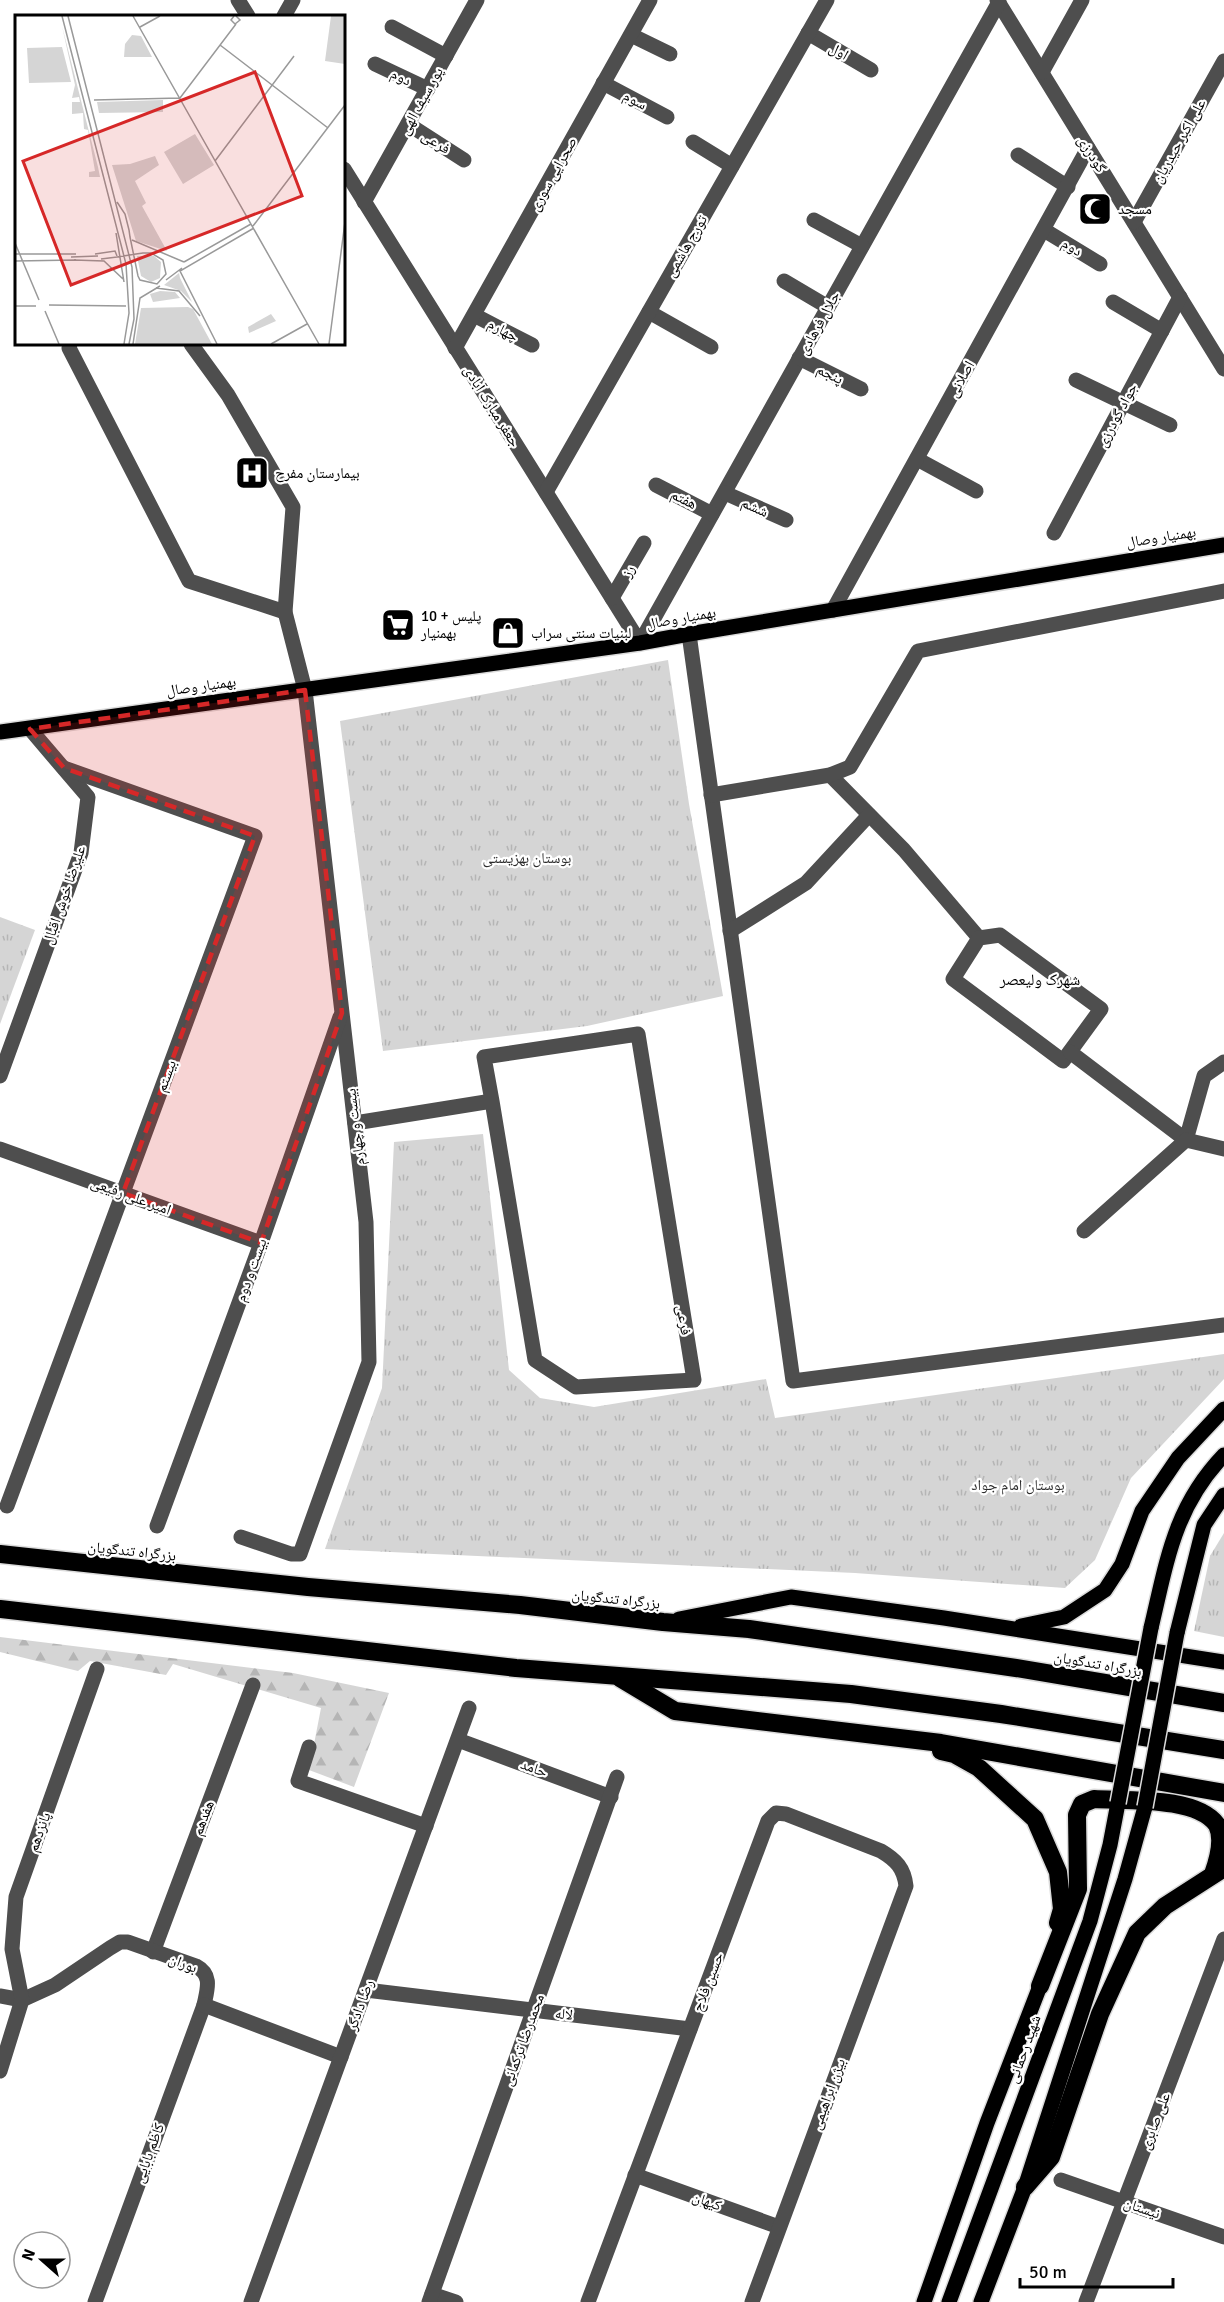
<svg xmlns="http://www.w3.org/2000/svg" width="1224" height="2302" font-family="Signika,'Noto Naskh Arabic',sans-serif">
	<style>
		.forest { fill: url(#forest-firs) }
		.park { fill: url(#park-tufts) }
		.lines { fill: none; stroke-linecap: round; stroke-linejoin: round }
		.major-casing { stroke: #dbdbdb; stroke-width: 18 }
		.highway-casing { stroke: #dbdbdb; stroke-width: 21 }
		.minor { stroke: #4e4e4e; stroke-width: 15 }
		.major { stroke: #000; stroke-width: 15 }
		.highway { stroke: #000; stroke-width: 18 }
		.major-bridge-casing { stroke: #dbdbdb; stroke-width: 18; stroke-linecap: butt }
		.major-bridge { stroke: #000; stroke-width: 15 }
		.marked { fill: #d62828; fill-opacity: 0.2; stroke: #d62828; stroke-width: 4.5; stroke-dasharray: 12 8; stroke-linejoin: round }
		.labels { text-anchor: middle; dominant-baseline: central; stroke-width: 4.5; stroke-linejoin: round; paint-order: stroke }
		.street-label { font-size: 15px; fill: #000; stroke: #fff }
		.poi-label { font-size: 15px; fill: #000; stroke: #fff; text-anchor: start }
		.park-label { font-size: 15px; fill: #2c2c2c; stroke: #fff }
		.neighbourhood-label { font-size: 16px; fill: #000; stroke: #fff }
		.inset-road { fill: none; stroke: #999; stroke-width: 1.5 }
		.view { fill: #d62828; fill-opacity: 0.15; stroke: #d62828; stroke-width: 3 }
		.inset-edge { fill: none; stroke: #000; stroke-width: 3 }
	</style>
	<defs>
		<pattern id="forest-firs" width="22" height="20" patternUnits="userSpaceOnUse" patternTransform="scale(1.5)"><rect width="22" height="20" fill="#d5d5d5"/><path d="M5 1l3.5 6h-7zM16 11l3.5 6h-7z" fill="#b5b5b5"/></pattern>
		<pattern id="park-tufts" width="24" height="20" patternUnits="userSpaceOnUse" patternTransform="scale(1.5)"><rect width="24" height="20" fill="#d5d5d5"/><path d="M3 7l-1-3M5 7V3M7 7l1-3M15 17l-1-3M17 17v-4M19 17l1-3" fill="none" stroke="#b5b5b5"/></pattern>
	</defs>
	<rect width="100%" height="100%" fill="#fff"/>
	<polygon class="forest" points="0,1637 293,1673 389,1693 354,1787 309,1770 321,1708 173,1664 166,1675 90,1661 78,1671 0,1652"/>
	<g class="park">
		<polygon points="668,660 689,804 723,996 587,1026 383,1051 340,721"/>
		<polygon points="0,917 35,930 0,1024"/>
		<polygon points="483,1134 509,1370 540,1398 594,1407 766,1379 775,1418 1224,1354 1224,1379 1131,1478 1095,1560 1065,1588 855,1573 325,1549 382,1388 394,1142"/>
		<polygon points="1224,1533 1224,1637 1194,1631 1210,1556"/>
	</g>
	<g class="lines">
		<g class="major-casing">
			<g id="major">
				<polyline points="0,732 640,643 689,634 1224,545"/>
				<polyline points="679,1619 791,1597 944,1618 1224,1662"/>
				<polyline points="1021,1626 1064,1617 1105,1590 1122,1564 1142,1511 1178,1458 1224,1409"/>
				<path d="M1151,1628c16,-67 23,-121 73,-173"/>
				<polyline points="1177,1633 1204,1525 1224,1495"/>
				<polyline points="924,2302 987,2123 1040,1986"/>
				<polyline points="949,2302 1090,1921 1110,1845 1118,1803"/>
				<polyline points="981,2302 1025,2187 1125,1879 1145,1807"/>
			</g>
		</g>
		<g class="highway-casing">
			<g id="highway">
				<polyline points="0,1554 308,1587 520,1605 663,1622 749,1629 1016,1668 1224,1703"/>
				<polyline points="0,1609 516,1668 851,1694 1001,1714 1224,1750"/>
				<polyline points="620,1678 675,1711 941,1743 1224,1793"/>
				<polyline points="941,1751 954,1754 979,1768 1035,1819 1058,1872 1062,1909 1058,1923"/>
				<path d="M1040,1986l38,-97 -1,-74 5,-11 12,-5c32,2 103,-3 123,26 7,14 1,35 -4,49"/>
				<polyline points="1025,2187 1051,2157 1100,2014 1137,1933 1165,1906 1224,1868"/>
			</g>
		</g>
		<g class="minor">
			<polyline points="238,0 248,16"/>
			<polyline points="997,0 1224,369"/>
			<polyline points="284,16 293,0"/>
			<polyline points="392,27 446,56"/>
			<polyline points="808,33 871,70"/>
			<polyline points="631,35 670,54"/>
			<polyline points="375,64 428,89"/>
			<polyline points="1042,72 1082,0"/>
			<polyline points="603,83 667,117"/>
			<polyline points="408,124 464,160"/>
			<polyline points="693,142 732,166"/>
			<polyline points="1018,155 1068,187"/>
			<polyline points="344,169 640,643 999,2"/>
			<polyline points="364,202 477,0"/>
			<polyline points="814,220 862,246"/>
			<polyline points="1134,222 1224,61"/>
			<polyline points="1044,230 1100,264"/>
			<polyline points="784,281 828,307"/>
			<polyline points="1113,302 1162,331"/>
			<polyline points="649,312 711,347"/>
			<polyline points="474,315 532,345"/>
			<polyline points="70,344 69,348 189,581 285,612"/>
			<polyline points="191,344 228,395 293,507 285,612 305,690 366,1222 369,1362 300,1554 291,1554 241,1537"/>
			<polyline points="455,348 650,0"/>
			<polyline points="799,358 861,389"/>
			<polyline points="1076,380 1170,425"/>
			<polyline points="917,459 976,491"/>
			<polyline points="656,485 712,514"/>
			<polyline points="546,492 827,0"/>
			<polyline points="725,493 786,520"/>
			<polyline points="1054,533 1180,297"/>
			<polyline points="612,598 644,543"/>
			<polyline points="833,610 1088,148"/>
			<polyline points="689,634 793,1381 1224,1325"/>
			<polyline points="830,775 904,850 979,938"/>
			<polyline points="711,795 830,775 850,767 918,651 1224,591"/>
			<polyline points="730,931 806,883 869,815"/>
			<polygon points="1000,935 1101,1009 1063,1061 953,979 979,938"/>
			<polyline points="1070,1052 1186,1140 1204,1076 1224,1062"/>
			<polyline points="0,1076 81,853 88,797 30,729"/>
			<polyline points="355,1123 492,1101 484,1057 638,1034 694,1380 576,1387 535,1360 492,1101"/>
			<polyline points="0,1149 261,1243"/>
			<polyline points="1084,1231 1186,1140 1224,1149"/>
			<polyline points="7,1506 255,836 64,768"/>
			<polyline points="157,1526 261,1243 340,1017"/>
			<polyline points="458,1740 611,1797"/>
			<polyline points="309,1747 298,1781 426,1826"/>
			<polyline points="153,1952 253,1685"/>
			<polyline points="366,1990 690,2029"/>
			<path d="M0,1996l22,4 33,-15 55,-37 10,-6h8l68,24c17,9 11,24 8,39l-109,297"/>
			<polyline points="204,2005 341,2057"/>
			<polyline points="0,2071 22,2000 12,1949 16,1897 97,1669"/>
			<polyline points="635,2175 779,2227"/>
			<polyline points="1061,2180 1224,2237"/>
			<polyline points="432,2294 456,2302"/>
			<polyline points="251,2302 469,1708"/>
			<polyline points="429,2302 617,1777"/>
			<path d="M588,2302l180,-481 8,-8 10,1 95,37c15,9 23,17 25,35l-154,416"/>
			<polyline points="1086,2302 1224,1939"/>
		</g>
		<use href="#major" class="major"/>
		<use href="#highway" class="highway"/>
		<g class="major-bridge-casing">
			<g id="major-bridge">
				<polyline points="1118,1803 1151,1628"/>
				<polyline points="1145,1807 1177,1633"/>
			</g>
		</g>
		<use href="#major-bridge" class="major-bridge"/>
	</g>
	<path class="marked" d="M305,690l37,323 -81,230 -138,-50 132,-357 -191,-68 -34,-39z"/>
	<defs>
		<g id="mosque-square" transform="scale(1.725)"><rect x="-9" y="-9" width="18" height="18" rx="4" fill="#000" stroke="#fff"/><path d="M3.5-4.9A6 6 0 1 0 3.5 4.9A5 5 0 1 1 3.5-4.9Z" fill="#fff"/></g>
		<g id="hospital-square" transform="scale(1.725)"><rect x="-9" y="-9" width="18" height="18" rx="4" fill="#000" stroke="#fff"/><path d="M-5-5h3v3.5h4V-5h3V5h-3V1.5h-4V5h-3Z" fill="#fff"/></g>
		<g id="supermarket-square" transform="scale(1.725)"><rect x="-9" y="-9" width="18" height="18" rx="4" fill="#000" stroke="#fff"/><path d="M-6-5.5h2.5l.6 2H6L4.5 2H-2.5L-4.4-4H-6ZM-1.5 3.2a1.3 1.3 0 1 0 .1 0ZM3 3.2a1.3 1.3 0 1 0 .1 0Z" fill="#fff"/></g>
		<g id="shop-square" transform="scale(1.725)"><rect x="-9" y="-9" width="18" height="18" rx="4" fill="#000" stroke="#fff"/><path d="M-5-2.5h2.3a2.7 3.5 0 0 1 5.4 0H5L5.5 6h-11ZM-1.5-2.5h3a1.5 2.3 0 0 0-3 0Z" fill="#fff"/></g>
	</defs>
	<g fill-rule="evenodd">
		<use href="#mosque-square" x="1095" y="209"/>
		<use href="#hospital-square" x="252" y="473"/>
		<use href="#supermarket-square" x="398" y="625"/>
		<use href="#shop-square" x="508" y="633"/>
	</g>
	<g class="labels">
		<g class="street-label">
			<text transform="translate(839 51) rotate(30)">اول</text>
			<text transform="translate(401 77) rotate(26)">دوم</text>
			<text transform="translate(635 100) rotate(28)">سوم</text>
			<text transform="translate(421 101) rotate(-61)">پور سیف الهی</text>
			<text transform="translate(1179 141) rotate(-61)">علی اکبر حیدریان</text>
			<text transform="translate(436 142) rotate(33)">فرعی</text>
			<text transform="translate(1092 154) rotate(58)">گودرزی</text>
			<text transform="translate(553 174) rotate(-61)">صحرایی سوری</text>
			<text transform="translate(686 246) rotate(-60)">تورج هاشمی</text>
			<text transform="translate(1072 247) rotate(31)">دوم</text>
			<text transform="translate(819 323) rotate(-61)">جلال فرهادی</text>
			<text transform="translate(503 330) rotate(28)">چهارم</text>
			<text transform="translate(830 374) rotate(26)">پنجم</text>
			<text transform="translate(961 379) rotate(-61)">اصلانی</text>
			<text transform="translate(492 406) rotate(58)">جعفر مبارک آبادی</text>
			<text transform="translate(1117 415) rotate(-62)">جواد گودرزی</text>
			<text transform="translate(684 499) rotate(27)">هفتم</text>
			<text transform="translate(755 507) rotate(24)">ششم</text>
			<text transform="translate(1161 537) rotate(-9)">بهمنیار وصال</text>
			<text transform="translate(628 571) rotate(-60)">رز</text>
			<text transform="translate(681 618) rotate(-10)">بهمنیار وصال</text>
			<text transform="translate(201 686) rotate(-8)">بهمنیار وصال</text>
			<text transform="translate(64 895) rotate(-71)">علیرضا خوش اقبال</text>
			<text transform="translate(166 1076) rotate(-70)">بیستم</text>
			<text transform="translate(355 1127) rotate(-97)">بیست و چهارم</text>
			<text transform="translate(131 1196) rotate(20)">امیر علی رفیعی</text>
			<text transform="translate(251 1270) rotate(-70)">بیست و دوم</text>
			<text transform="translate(684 1320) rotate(81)">فرعی</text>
			<text transform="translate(132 1551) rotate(6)">بزرگراه تندگویان</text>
			<text transform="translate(616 1599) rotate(6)">بزرگراه تندگویان</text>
			<text transform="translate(1098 1664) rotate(10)">بزرگراه تندگویان</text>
			<text transform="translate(534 1768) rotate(20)">حامد</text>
			<text transform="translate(203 1818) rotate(-69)">هفدهم</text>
			<text transform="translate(39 1832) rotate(-70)">پانزدهم</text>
			<text transform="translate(183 1963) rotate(21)">بوران</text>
			<text transform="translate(708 1982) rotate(-69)">حسین فلاح</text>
			<text transform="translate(360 2005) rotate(-70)">رضا دادگر</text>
			<text transform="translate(564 2014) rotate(7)">لاله</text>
			<text transform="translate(523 2040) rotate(-70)">محمدرضا ترکمانی</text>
			<text transform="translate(1024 2049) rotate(-70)">شهید رحمانی</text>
			<text transform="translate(828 2094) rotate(-70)">بیژن ابراهیمی</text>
			<text transform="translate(1155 2121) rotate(-69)">علی صابری</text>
			<text transform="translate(149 2153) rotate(-70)">کاظم بابایی</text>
			<text transform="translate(707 2201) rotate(20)">کیهان</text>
			<text transform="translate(1142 2208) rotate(19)">نیستان</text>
		</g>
		<g class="poi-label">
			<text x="1118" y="209">مسجد</text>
			<text x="275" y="473">بیمارستان مفرح</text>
			<text x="421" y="616">پلیس + 10<tspan x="421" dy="17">بهمنیار</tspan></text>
			<text x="531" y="633">لبنیات سنتی سراب</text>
		</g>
		<g class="park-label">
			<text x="527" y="858">بوستان بهزیستی</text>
			<text x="1018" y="1485">بوستان امام جواد</text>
		</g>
		<g class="neighbourhood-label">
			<text x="1040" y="980">شهرک ولیعصر</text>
		</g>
	</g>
	<g transform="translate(15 15)">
		<rect width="330" height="330" fill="#fff"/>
		<path d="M164,258l1,5 12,24 -11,-11 -17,-6zM145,276l15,1 5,6 -27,4 -3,-8zM173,292l5,2 19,35h-77l6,-36z" fill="#d5d5d5"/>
		<path d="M47,11l36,141 2,10h-11v-5l6,-1 -7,-41 -4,-1 -1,-16 -11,1v-12h8l-1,-5 -7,1 3,-13z" fill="#d5d5d5"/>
		<path d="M316,1h14v48l-20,-3zM117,20l9,1 11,21h-28l1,-13zM47,32l9,35 -42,1 -2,-35zM148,85v12l-64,1 -2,-11zM180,119l19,31 -31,19 -19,-32zM140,141l4,9 -24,16 11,22 -4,3 25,45 -31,-10 -24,-76 18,-1zM122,241h17l7,6 -1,16 -9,4 -10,-6zM256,299l5,7 -27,12 -1,-6z" fill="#d5d5d5"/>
		<path class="inset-road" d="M47,1l64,248 3,49 -5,31M53,1l64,251 2,52 -5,25M118,1l186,328M219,1l-3,4 4,4 5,-4 -4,-4M125,12l20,-11M205,30l108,83M79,85l86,-2 56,-74M200,146l79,-105M238,211l92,-121M101,218l8,49M117,225l52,22M0,228l24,57M0,239h61M80,239l20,-3 2,5M56,242l27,-1M86,244l16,-2 19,-3 7,-1h8l12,7 3,14 -9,10 -17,-4 -2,-4 -8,-39 -1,-7 -4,-16 -8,-12M59,245l30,1 19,18M0,246l61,-1M169,247l67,-38M151,265l16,-12M141,273l23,3 21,25M34,290l77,1M0,291h21M30,296l14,33M118,329l7,-46 20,-12M202,329l-37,-73 74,-43M256,329l36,-20M314,329l16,-122"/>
		<path class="view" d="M240,57l47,124 -231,89 -48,-124z"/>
		<rect width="330" height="330" class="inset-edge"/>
	</g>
	<g transform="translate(42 2260) rotate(291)"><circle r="28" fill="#ffffff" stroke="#999999" stroke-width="1.5"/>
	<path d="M0-4.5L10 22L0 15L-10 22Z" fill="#000000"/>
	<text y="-9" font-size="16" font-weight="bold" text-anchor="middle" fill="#000000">N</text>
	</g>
	<path d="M1020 2278v9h153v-9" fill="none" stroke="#000000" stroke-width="3"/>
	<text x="1029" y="2278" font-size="18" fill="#000000" stroke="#ffffff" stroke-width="4.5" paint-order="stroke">50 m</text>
</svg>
